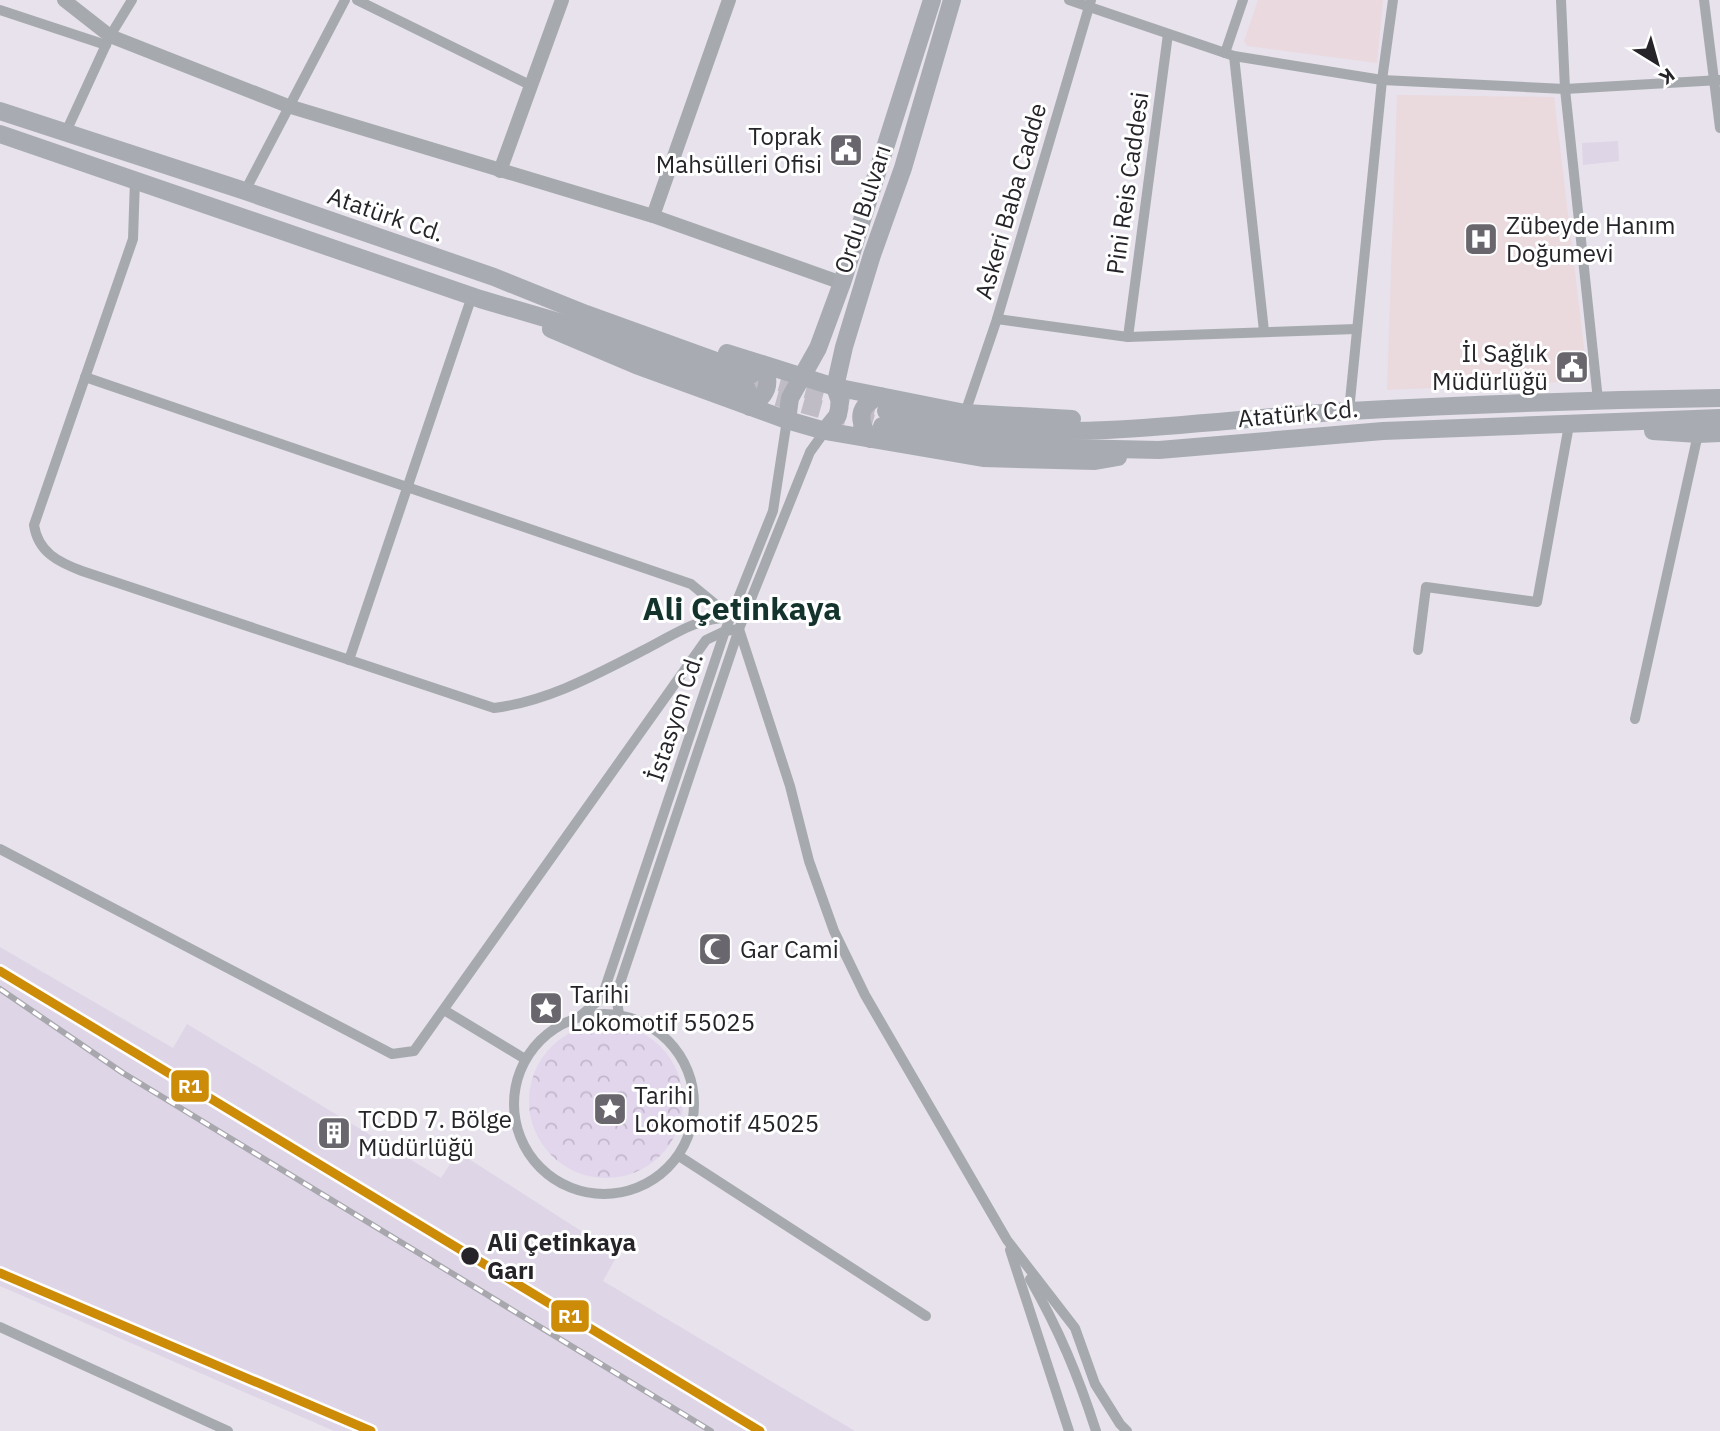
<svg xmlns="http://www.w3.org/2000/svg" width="1720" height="1431" font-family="'IBM Plex Sans',sans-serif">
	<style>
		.built { fill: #ded5e6 }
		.education { fill: #ead9de }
		.medical { fill: #ead9dd }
		.park { fill: url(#park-crowns) }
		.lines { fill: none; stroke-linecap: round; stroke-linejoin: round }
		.primary-tunnel { stroke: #c0bcc5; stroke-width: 18; stroke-dasharray: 18 9; stroke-linecap: butt }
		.minor { stroke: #a6aaaf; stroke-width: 10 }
		.tertiary { stroke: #a6aaaf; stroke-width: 14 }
		.primary { stroke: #a8acb2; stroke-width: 18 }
		.rail-casing { stroke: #a7a7ad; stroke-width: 6 }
		.rail { stroke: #fff; stroke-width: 3.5; stroke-dasharray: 10; stroke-linecap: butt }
		.rail-1-casing { stroke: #fff; stroke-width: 14 }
		.rail-1 { stroke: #cd8c08; stroke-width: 9 }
		.stop-dot { fill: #262329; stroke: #fff; stroke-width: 2.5 }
		.labels { text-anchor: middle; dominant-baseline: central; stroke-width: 6; stroke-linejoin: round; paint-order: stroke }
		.poi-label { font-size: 24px; fill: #262329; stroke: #fff; text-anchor: start }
		.street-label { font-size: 24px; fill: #262329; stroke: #fff }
		.stop-label { font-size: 24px; font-weight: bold; fill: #262329; stroke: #fff; text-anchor: start }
		.district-label { font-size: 32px; font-weight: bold; fill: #13332c; stroke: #fff }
		.line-badge { stroke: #fff; stroke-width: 2.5 }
		.badge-label { font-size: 19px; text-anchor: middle; font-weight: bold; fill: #fff }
	</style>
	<defs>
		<pattern id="park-crowns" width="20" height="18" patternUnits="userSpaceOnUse" patternTransform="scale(1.75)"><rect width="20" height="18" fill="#e2d6ed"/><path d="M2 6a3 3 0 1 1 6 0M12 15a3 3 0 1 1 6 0" fill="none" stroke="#c2b7cb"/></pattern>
	</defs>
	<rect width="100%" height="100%" fill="#e7e2ec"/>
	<g class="built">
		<polygon points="1618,141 1619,161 1583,165 1582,143"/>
		<polygon points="0,947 173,1048 187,1024 441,1178 458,1152 589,1236 619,1252 603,1281 855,1431 334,1431 0,1286"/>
	</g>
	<polygon class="education" points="1258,0 1383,0 1377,63 1247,46 1244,41"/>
	<polygon class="medical" points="1397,95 1554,97 1588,381 1387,390"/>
	<circle class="park" cx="606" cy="1101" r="77"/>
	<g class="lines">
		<g class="primary-tunnel">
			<polyline points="754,375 879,409"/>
			<polyline points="751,390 882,426"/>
		</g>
		<g class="minor">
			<polyline points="357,0 532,86"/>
			<polyline points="1069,0 1234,56 1382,80 1565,89 1720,80"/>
			<polyline points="1561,0 1565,89 1598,400"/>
			<polyline points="1704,0 1720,128"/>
			<polyline points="0,10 106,45"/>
			<polyline points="1225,53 1243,0"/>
			<polyline points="1234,56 1264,331"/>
			<polyline points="65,134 110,36 132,0"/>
			<path d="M135,180l-2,59 -99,286c4,27 24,37 48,46l412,137c55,-7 103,-34 152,-59 33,-17 46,-29 85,-32"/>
			<polyline points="245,191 345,0"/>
			<polyline points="997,319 1128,337 1356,329"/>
			<polyline points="1128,337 1168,34"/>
			<polyline points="85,377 691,584 731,617"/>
			<polyline points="1349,411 1382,80 1393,0"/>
			<polyline points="965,413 997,319 1091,0"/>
			<polyline points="1418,650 1426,587 1537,602 1569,425"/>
			<polyline points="349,660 472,296"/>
			<polyline points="1635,719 1698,434"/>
			<polyline points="0,849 392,1054 414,1051 706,640 725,631 739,629 790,786 809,861 834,931 865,995 1007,1240 1075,1328 1095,1384 1120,1424 1127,1431"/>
			<polyline points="444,1010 525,1059"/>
			<circle cx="604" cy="1104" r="90"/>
			<polyline points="619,1014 616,995 739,629 810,452 825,431"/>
			<polyline points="579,1017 599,1000 604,991 725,631 773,511 787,420"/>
			<polyline points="679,1156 926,1316"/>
			<polyline points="1010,1250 1069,1431"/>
			<path d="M1030,1279c29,51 48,96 66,152"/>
			<polyline points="0,1327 228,1431"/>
		</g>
		<g class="tertiary">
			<polyline points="64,0 110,36 288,106 653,216 842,283"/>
			<polyline points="500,171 562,0"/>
			<polyline points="653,216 729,0"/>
		</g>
		<g class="primary">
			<polyline points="0,111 245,191 494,277 586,314 752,374"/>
			<polyline points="0,134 480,299 596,333 747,389"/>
			<polyline points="551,329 636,365 787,420 825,431 983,458 1095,461 1118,457"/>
			<polyline points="727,353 835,387 965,413 1072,419"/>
			<path d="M750,407c17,-12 22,-23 13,-42"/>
			<path d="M886,411c72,15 147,23 221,19 81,-4 162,-14 243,-19 123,-7 247,-11 370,-13"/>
			<polyline points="787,420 790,398 818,348 842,283 932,0"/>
			<polyline points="882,426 1003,444 1070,448 1159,450 1383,431 1720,418"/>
			<polyline points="825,431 838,415 840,402 835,387 844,347 872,255 903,168 952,0"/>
			<polyline points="1653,431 1698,434 1720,433"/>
			<path d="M870,439c-13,-19 -13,-33 10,-43"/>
		</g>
		<g class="rail-casing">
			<g id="rail">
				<polyline points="0,989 123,1073 711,1431"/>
				<polyline points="56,1004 760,1431"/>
			</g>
		</g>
		<use href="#rail" class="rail"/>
		<g class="rail-1-casing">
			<g id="rail-1">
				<polyline points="0,971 760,1431"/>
				<polyline points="0,1273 371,1431"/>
			</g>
		</g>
		<use href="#rail-1" class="rail-1"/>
	</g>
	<defs>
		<g id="civic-square" transform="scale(1.75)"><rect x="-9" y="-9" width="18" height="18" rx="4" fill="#6a666d" stroke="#fff"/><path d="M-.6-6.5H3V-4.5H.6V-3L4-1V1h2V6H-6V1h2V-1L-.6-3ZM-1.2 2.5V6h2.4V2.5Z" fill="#fff"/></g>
		<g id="hospital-square" transform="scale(1.75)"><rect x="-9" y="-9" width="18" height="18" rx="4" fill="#6a666d" stroke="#fff"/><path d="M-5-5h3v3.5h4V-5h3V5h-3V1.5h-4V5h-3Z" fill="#fff"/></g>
		<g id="mosque-square" transform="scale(1.75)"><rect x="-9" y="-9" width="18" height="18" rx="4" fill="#6a666d" stroke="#fff"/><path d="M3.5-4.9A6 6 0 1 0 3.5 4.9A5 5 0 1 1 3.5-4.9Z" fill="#fff"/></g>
		<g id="sight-square" transform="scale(1.75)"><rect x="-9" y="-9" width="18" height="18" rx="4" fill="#6a666d" stroke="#fff"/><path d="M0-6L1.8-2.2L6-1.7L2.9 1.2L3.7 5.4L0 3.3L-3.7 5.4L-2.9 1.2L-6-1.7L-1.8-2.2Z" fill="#fff"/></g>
		<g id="building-square" transform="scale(1.75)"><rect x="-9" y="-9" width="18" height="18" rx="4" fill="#6a666d" stroke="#fff"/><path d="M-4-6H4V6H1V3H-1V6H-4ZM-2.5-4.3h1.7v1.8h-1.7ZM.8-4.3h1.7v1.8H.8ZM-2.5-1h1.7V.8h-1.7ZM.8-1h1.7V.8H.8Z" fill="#fff"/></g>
	</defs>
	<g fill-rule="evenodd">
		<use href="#civic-square" x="846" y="150"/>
		<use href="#hospital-square" x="1481" y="239"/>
		<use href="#civic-square" x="1572" y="367"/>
		<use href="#mosque-square" x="715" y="949"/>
		<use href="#sight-square" x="546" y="1008"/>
		<use href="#sight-square" x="610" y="1109"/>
		<use href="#building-square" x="334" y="1133"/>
	</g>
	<circle class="stop-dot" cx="470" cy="1256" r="10"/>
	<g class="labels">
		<g class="poi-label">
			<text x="822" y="136" text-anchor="end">Toprak<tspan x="822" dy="28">Mahsülleri Ofisi</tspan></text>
			<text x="1506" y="225">Zübeyde Hanım<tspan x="1506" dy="28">Doğumevi</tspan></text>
			<text x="1548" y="353" text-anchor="end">İl Sağlık<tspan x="1548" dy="28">Müdürlüğü</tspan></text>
			<text x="740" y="949">Gar Cami</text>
			<text x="570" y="994">Tarihi<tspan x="570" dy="28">Lokomotif 55025</tspan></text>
			<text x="634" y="1095">Tarihi<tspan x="634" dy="28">Lokomotif 45025</tspan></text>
			<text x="358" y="1119">TCDD 7. Bölge<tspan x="358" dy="28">Müdürlüğü</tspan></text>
		</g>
		<g class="street-label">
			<text transform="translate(1127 183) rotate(-82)">Pini Reis Caddesi</text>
			<text transform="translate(1010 201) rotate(-74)">Askeri Baba Cadde</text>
			<text transform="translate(862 209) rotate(-72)">Ordu Bulvarı</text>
			<text transform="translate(386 214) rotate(19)">Atatürk Cd.</text>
			<text transform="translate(1298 413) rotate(-5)">Atatürk Cd.</text>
			<text transform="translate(674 717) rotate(-72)">İstasyon Cd.</text>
		</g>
		<g class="stop-label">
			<text x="487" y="1242">Ali Çetinkaya<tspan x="487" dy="28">Garı</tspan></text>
		</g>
		<g class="district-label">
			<text x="742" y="608">Ali Çetinkaya</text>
		</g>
	</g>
	<g class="line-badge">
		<rect x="170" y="1069" width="40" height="34" rx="7" fill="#cd8c08"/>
		<rect x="550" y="1299" width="40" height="34" rx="7" fill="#cd8c08"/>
	</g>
	<g class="badge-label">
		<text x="190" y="1093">R1</text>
		<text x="570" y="1323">R1</text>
	</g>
	<g transform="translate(1657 63) rotate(143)" stroke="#ffffff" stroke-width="5" paint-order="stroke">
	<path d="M0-5L12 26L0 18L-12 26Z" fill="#262329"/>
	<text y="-10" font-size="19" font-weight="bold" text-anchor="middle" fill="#262329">K</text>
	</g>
</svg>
